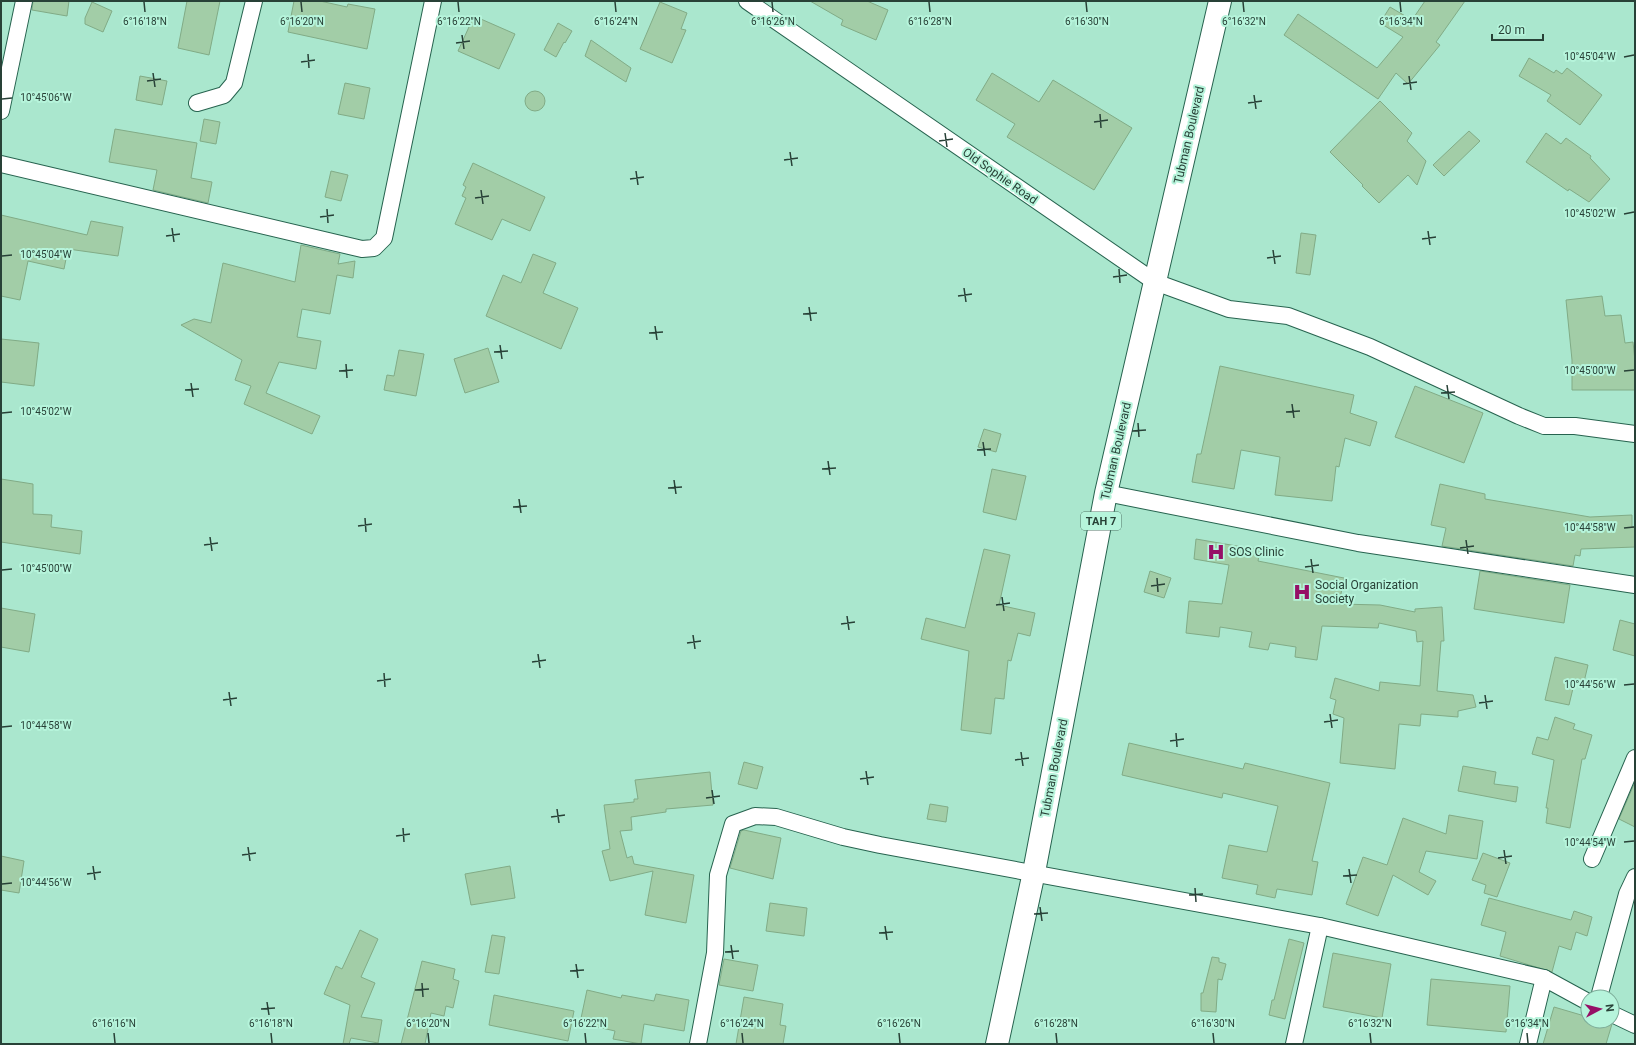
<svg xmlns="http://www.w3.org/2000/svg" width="1636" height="1045" font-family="Roboto,sans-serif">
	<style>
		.building { fill: #a2cda7; stroke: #81ab86 }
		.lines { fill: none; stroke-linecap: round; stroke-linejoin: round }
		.street-casing { stroke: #27634f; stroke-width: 18 }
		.highway-casing { stroke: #27634f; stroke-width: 24 }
		.street { stroke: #fff; stroke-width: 16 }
		.highway { stroke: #fff; stroke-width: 22 }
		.ticks { fill: none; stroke: #284137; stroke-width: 1.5 }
		.labels { text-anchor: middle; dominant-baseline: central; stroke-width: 4; stroke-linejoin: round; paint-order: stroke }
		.shield { fill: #b6f4db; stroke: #537768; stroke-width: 1 }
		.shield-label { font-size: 11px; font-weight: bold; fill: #284137 }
		.street-label { font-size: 12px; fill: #284137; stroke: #b6f4db }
		.poi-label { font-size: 12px; fill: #284137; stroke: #b6f4db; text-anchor: start }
		.ticks-label { font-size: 10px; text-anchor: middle; fill: #284137; stroke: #b6f4db; stroke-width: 4; stroke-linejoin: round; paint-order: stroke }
	</style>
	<rect width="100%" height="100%" fill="#aae7ce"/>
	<g class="building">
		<polygon points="33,1 69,1 67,16 32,10"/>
		<polygon points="187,1 220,1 209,55 178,48"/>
		<polygon points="294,1 320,1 347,7 348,4 375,9 367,49 288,32"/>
		<polygon points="810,1 867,1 888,10 876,40 841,25 843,20"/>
		<polygon points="1425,1 1465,1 1436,42 1440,45 1408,84 1396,73 1378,99 1284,35 1298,14 1377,68 1403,37 1380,23 1390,7 1412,20"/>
		<polygon points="92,2 112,11 103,32 85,24 85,18"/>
		<polygon points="660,2 687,13 681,29 686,30 672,63 640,49"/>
		<polygon points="474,16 515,34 499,69 458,51"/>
		<polygon points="558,23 572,31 565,43 564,42 556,57 544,50"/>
		<polygon points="591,40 631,68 626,82 585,56"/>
		<polygon points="1529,58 1554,73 1556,70 1562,74 1567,68 1602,95 1580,125 1547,101 1551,95 1519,76"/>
		<polygon points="992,73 1039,102 1053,80 1132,128 1094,190 1007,137 1015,124 976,100"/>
		<polygon points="140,76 167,81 162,105 136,100"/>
		<polygon points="345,83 370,88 364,119 338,114"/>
		<circle cx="535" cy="101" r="10"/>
		<polygon points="1380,101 1412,133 1407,141 1426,161 1417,185 1408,175 1379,203 1362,186 1363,185 1330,152"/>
		<polygon points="204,119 220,122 216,144 200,141"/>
		<polygon points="115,129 197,143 191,178 212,182 208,203 153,190 157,170 109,162"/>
		<polygon points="1469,131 1480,141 1444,176 1433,165"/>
		<polygon points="1546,133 1561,144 1566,138 1591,156 1590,158 1610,179 1589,202 1569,189 1568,191 1526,162"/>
		<polygon points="473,163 545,197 530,231 502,219 492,240 455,224 466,198 462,196 466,187 463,185"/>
		<polygon points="331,171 348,175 341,201 325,197"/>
		<polygon points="1,215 87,235 91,221 123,227 118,256 68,249 64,269 28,261 20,300 1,296"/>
		<polygon points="1301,233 1316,235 1310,275 1296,273"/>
		<polygon points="301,245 340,254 338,264 355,261 353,278 337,275 330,314 302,309 297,337 321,341 316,369 279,362 266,393 320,416 312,434 244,404 251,386 235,380 242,360 181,325 194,319 211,323 223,263 295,282"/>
		<polygon points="533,254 556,263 543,293 578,308 561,349 486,316 503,275 521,283"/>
		<polygon points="1602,296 1605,316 1621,315 1625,343 1633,342 1635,361 1635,390 1572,390 1572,360 1566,300"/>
		<polygon points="1,339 39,343 34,386 1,382"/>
		<polygon points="488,348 499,382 465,393 454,359"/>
		<polygon points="399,350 424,354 416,396 384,390 387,375 394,376"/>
		<polygon points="1220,366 1354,395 1350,413 1377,422 1370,446 1345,438 1339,467 1336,466 1332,501 1275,495 1280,457 1241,450 1234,489 1192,482 1197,454 1201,454"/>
		<polygon points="1415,386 1483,413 1464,463 1395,437"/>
		<polygon points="984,429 1001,434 996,452 978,447"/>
		<polygon points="992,469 1026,476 1016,520 983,512"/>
		<polygon points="1,479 33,484 33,514 52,515 51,527 82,531 80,554 1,542"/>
		<polygon points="1440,484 1485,494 1485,499 1590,517 1632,515 1632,527 1635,527 1635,547 1581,549 1580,556 1575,555 1573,566 1442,546 1446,528 1431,525"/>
		<polygon points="1196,539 1260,550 1258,561 1344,578 1339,604 1380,605 1415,612 1415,609 1442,607 1444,641 1441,641 1437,691 1473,695 1476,707 1458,711 1458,717 1421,714 1420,726 1399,724 1395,769 1340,763 1344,718 1333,714 1336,700 1330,698 1335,678 1379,691 1380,682 1420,686 1423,641 1417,642 1416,631 1379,623 1378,628 1322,626 1317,660 1295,657 1296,647 1270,643 1268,650 1249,647 1252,632 1220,627 1219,637 1186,633 1189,601 1222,604 1229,565 1194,559"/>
		<polygon points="984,549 1010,555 999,605 1035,613 1030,636 1018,633 1011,661 1008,660 1004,699 995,698 991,734 961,730 969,651 921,639 926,618 965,628"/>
		<polygon points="1150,571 1171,578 1164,598 1144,592"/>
		<polygon points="1480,571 1570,585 1564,623 1474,609"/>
		<polygon points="1,608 35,614 29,652 1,647"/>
		<polygon points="1620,620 1635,624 1635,656 1613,650"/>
		<polygon points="1555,657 1588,665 1584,682 1575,680 1569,705 1545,700"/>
		<polygon points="1555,717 1575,724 1573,729 1592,735 1585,759 1582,759 1570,828 1546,823 1548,808 1546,808 1554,760 1532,754 1537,737 1548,740"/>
		<polygon points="1129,743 1243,769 1245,763 1330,783 1312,861 1318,862 1312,895 1277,889 1275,898 1256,894 1258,885 1222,878 1229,845 1267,852 1278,806 1223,793 1222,798 1122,775"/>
		<polygon points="744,762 763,767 757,789 738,784"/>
		<polygon points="1463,766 1496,772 1494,784 1518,787 1516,802 1458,791"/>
		<polygon points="710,772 713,805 666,809 666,812 631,817 632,830 620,831 627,858 632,856 634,864 694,875 686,923 645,915 653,871 610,881 602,851 610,849 604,805 634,802 634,799 638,799 635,780"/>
		<polygon points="1635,782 1635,827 1619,819"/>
		<polygon points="930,804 948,807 946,822 927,819"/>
		<polygon points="1449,815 1483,821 1477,859 1426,851 1419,872 1436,881 1428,895 1393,875 1378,916 1346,904 1363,857 1387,865 1403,818 1446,834"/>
		<polygon points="744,830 781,838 773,879 730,868 741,831"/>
		<polygon points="1483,853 1510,863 1497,897 1484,893 1486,885 1472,880"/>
		<polygon points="1,856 24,861 19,893 1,890"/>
		<polygon points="510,866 515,898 471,905 465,874"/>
		<polygon points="1489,898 1571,920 1574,911 1592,917 1587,936 1576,932 1571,950 1559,946 1552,972 1500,956 1506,932 1481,925"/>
		<polygon points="770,903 807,908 804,936 766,931"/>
		<polygon points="360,930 378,939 361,977 375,983 361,1017 382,1020 378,1043 351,1038 349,1044 343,1044 350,1005 324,994 336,966 342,969"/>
		<polygon points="492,935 505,937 499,974 485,972"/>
		<polygon points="1289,939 1304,943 1285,1019 1269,1015 1272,1000 1274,1000"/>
		<polygon points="1333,953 1391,964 1382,1018 1323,1007"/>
		<polygon points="1212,957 1219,958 1219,962 1226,964 1222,980 1218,979 1216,1012 1201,1011 1201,993 1203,993"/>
		<polygon points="724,959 758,965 753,991 719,985"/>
		<polygon points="422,961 455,969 453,979 459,981 453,1008 446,1006 444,1016 431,1013 425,1044 401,1044"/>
		<polygon points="1431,979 1510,986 1506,1032 1427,1025"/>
		<polygon points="587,990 621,998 622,995 654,1001 656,994 689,1000 684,1031 644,1024 641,1044 613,1039 615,1031 580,1023"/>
		<polygon points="494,995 574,1011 568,1041 489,1025"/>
		<polygon points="744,997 783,1004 780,1025 786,1026 783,1044 736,1044"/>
		<polygon points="1554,1007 1588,1017 1588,1021 1601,1021 1612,1024 1606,1044 1543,1044"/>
	</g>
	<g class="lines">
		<g class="street-casing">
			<g id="street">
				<polyline points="747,1 1155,282 1229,309 1288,316 1370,347 1519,416 1544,426 1575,426 1635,434"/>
				<polyline points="197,103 224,95 234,83 254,1"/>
				<polyline points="1,111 24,1"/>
				<polyline points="1,164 362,249 374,248 384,238 433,1"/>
				<polyline points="1106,493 1358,543 1635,585"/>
				<polyline points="1592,859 1635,758"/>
				<polyline points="1599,997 1627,894 1635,877"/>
				<polyline points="1612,1014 1635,1025"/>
				<polyline points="698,1044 715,953 718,875 733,824 755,816 776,817 843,837 880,845 1320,926 1544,978 1588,1002"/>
				<polyline points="1294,1044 1320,926"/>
				<polyline points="1528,1044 1544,978"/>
			</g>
		</g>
		<g class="highway-casing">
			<polyline id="highway" points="997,1044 1034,872 1106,493 1220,1"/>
		</g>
		<use href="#street" class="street"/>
		<use href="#highway" class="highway"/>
	</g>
	<path class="ticks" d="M144,2l1,10M301,2l1,10M458,2l1,10M615,2l1,10M772,2l1,10M929,2l1,10M1086,2l1,10M1243,2l1,10M1400,2l1,10M462,35l2,14M456,43l14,-2M308,54l1,14M1624,57l10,-2M301,62l14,-2M153,73l2,14M1409,76l2,14M147,81l14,-2M1403,84l14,-2M1254,95l2,14M2,99l10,-1M1248,103l14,-2M1100,114l1,14M1094,122l14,-2M945,133l2,14M939,141l14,-2M790,152l2,14M784,160l14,-2M636,171l2,14M630,179l14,-2M481,190l2,14M475,198l14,-2M327,209l1,14M1624,214l10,-2M320,217l14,-2M172,228l2,14M1428,231l2,14M166,236l14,-2M1422,239l14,-2M1273,250l2,14M2,256l10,-1M1267,258l14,-2M1119,269l1,14M1113,277l14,-2M964,288l2,14M958,296l14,-2M809,307l2,14M803,314l14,-1M655,326l2,14M649,333l14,-1M500,345l2,14M494,352l14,-1M346,364l1,14M339,371l14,-1M1624,371l10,-1M191,383l2,14M1447,385l2,14M185,390l14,-1M1441,393l14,-1M1292,404l2,14M1286,412l14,-1M2,413l10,-1M1138,423l1,14M1132,431l14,-1M983,442l2,14M977,450l14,-1M828,461l2,14M822,469l14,-1M674,480l2,14M668,488l14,-1M519,499l2,14M513,507l14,-1M365,518l1,14M358,526l14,-2M1624,528l10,-1M210,537l2,14M1466,540l2,14M204,545l14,-2M1460,548l14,-2M1311,559l2,14M1305,567l14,-2M2,570l10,-1M1157,578l1,14M1151,586l14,-2M1002,597l2,14M996,605l14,-2M847,616l2,14M841,624l14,-2M693,635l2,14M687,643l14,-2M538,654l2,14M532,662l14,-2M384,673l1,14M377,681l14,-2M1624,685l10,-1M229,692l2,14M1485,695l2,14M223,700l14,-2M1479,703l14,-2M1330,714l2,14M1324,722l14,-2M2,727l10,-1M1176,733l1,14M1170,741l14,-2M1021,752l2,14M1015,760l14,-2M866,771l2,14M860,779l14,-2M712,790l2,14M706,798l14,-2M557,809l2,14M551,817l14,-2M403,828l1,14M396,836l14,-2M1624,842l10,-1M248,847l2,14M1504,850l2,14M242,855l14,-2M1498,858l14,-2M93,866l2,14M1349,869l2,14M87,874l14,-2M1343,876l14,-1M2,884l10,-1M1195,888l1,14M1189,895l14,-1M1040,907l2,14M1034,914l14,-1M885,926l2,14M879,933l14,-1M731,945l2,14M725,952l14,-1M576,964l2,14M570,971l14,-1M422,983l1,14M415,990l14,-1M267,1002l2,13M261,1009l14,-1M114,1033l1,10M271,1033l1,10M428,1033l1,10M585,1033l1,10M742,1033l1,10M899,1033l1,10M1056,1033l1,10M1213,1033l1,10M1370,1033l1,10M1527,1033l1,10"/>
	<defs>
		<g id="hospital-bare" transform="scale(1.38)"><path d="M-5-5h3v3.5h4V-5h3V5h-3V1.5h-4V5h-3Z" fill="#960f66" stroke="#b6f4db" stroke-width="2.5" paint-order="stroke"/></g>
	</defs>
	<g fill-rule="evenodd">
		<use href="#hospital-bare" x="1216" y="552"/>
		<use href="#hospital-bare" x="1302" y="592"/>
	</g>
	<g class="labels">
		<rect class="shield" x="1081" y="512" width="40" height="18" rx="3"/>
		<g class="shield-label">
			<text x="1101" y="521">TAH 7</text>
		</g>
		<g class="street-label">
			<text transform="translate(1189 135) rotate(-77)">Tubman Boulevard</text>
			<text transform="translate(1000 176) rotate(35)">Old Sophie Road</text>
			<text transform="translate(1116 451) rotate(-77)">Tubman Boulevard</text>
			<text transform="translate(1054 768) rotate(-79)">Tubman Boulevard</text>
		</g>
		<g class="poi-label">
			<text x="1229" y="552">SOS Clinic</text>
			<text x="1315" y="585">Social Organization<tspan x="1315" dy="14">Society</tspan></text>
		</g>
	</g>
	<g class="ticks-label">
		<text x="145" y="25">6°16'18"N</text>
		<text x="302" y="25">6°16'20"N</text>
		<text x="459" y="25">6°16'22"N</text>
		<text x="616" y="25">6°16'24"N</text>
		<text x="773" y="25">6°16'26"N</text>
		<text x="930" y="25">6°16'28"N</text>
		<text x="1087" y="25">6°16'30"N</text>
		<text x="1244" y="25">6°16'32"N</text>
		<text x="1401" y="25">6°16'34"N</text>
		<text x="1590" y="60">10°45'04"W</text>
		<text x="46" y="101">10°45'06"W</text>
		<text x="1590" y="217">10°45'02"W</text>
		<text x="46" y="258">10°45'04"W</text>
		<text x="1590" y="374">10°45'00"W</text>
		<text x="46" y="415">10°45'02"W</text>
		<text x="1590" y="531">10°44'58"W</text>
		<text x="46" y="572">10°45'00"W</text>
		<text x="1590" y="688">10°44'56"W</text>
		<text x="46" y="729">10°44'58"W</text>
		<text x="1590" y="846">10°44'54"W</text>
		<text x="46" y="886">10°44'56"W</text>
		<text x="114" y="1027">6°16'16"N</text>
		<text x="271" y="1027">6°16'18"N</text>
		<text x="428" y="1027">6°16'20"N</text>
		<text x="585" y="1027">6°16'22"N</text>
		<text x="742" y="1027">6°16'24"N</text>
		<text x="899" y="1027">6°16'26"N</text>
		<text x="1056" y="1027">6°16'28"N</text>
		<text x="1213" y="1027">6°16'30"N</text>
		<text x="1370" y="1027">6°16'32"N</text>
		<text x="1527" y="1027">6°16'34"N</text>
	</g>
	<rect width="1636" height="1045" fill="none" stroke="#284137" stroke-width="4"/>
	<g transform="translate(1600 1009) rotate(83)"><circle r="19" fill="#b6f4db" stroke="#7dac99"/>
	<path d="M0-3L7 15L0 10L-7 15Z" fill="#960f66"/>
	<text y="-6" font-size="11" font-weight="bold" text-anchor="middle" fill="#284137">N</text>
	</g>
	<path d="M1492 34v6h51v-6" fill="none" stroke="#284137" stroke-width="2"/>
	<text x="1498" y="34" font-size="12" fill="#284137" stroke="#b6f4db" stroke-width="3" paint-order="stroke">20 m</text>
</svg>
